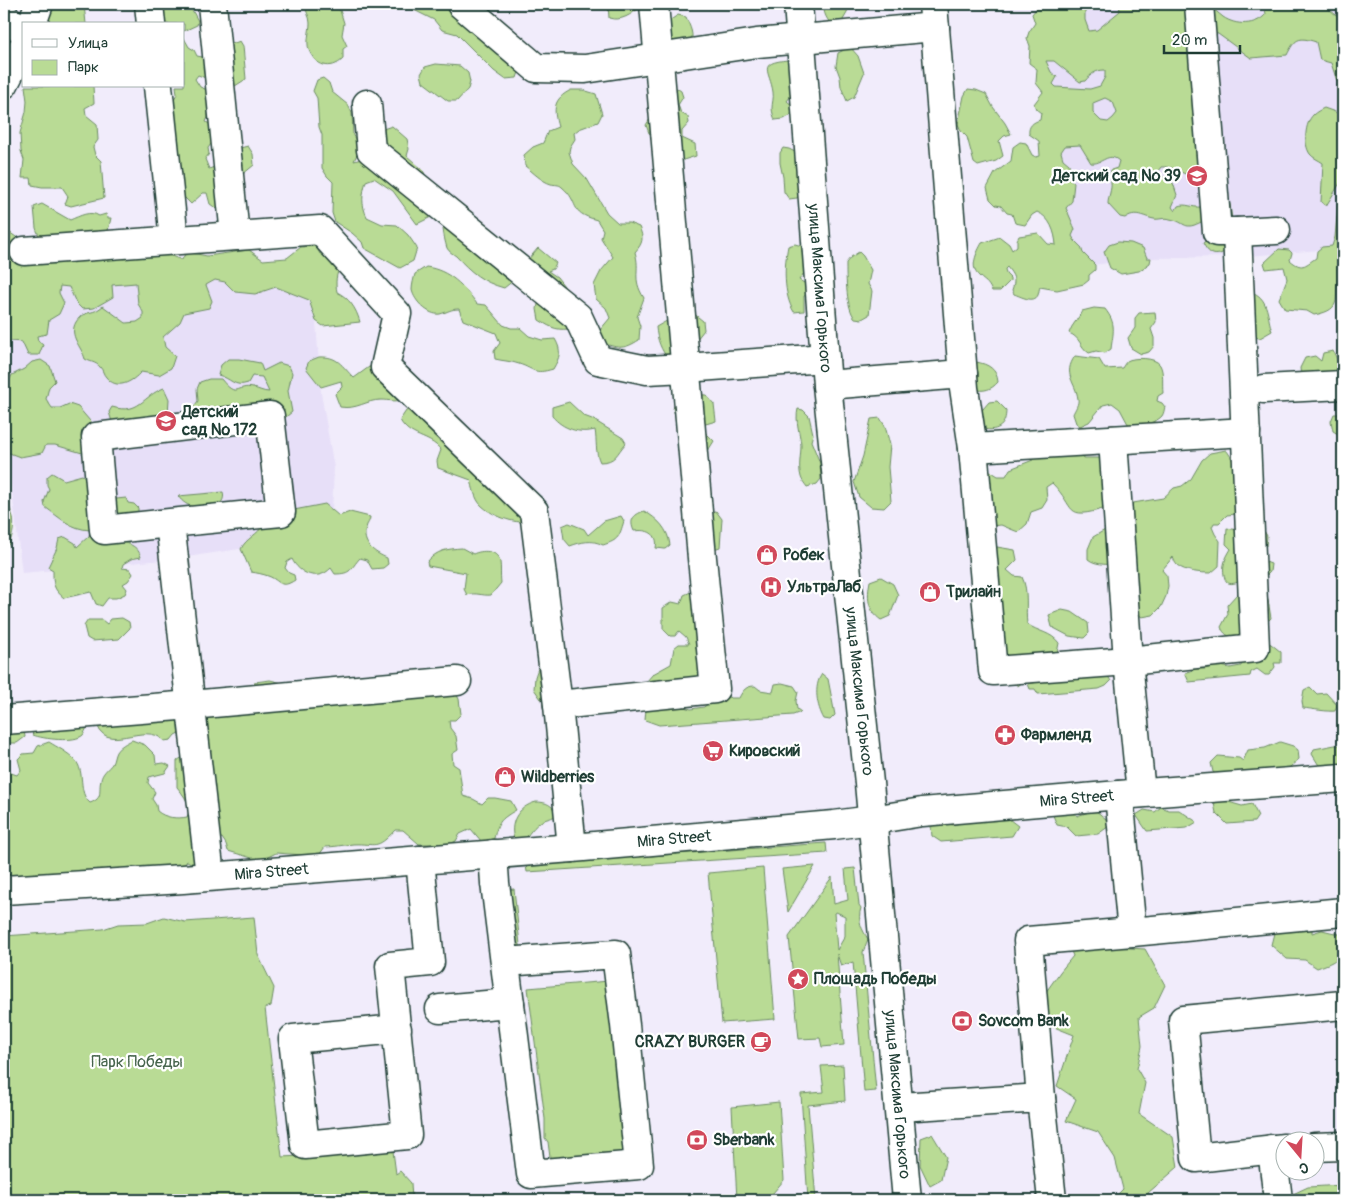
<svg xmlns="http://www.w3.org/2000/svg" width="1347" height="1204" font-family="Pangolin,sans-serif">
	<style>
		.built { fill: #e7dff8 }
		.green { fill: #b9db95; stroke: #6c8c64; fill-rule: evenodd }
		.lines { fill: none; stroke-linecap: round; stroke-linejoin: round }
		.minor-casing { stroke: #1f3d34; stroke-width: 31 }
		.major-casing { stroke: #1f3d34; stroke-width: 31 }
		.minor { stroke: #fff; stroke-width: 28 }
		.major { stroke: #fff; stroke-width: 28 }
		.labels { text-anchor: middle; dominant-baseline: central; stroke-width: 4.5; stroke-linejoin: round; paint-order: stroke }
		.poi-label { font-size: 16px; font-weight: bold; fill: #1f3d34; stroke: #fff; text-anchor: start }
		.street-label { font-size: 16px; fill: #1f3d34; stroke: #fff }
		.park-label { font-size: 16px; fill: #46644c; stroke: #fff }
	</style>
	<rect width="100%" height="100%" fill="#f1ecfb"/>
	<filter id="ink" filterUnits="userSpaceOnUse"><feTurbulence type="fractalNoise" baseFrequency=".02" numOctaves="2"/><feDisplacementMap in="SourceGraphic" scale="10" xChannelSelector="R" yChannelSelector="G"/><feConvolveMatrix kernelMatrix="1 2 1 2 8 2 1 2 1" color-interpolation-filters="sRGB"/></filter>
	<g filter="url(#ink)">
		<g class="built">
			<polygon points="1036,4 1336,4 1343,113 1343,248 1238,257 1151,258 1058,269"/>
			<polygon points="312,264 321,393 334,468 331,535 174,559 22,573 9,466 4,382 4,285"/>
		</g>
		<g class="green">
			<polygon points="55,4 84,4 86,24 42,24 48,11"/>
			<polygon points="148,4 194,4 191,8 198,21 197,25 184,31 184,24 151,24"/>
			<path d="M305,4h33l6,19 -2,12 5,11 -4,3v10c-12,12 -28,7 -34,-9 -3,-9 1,-19 1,-27 0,-7 -5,-12 -5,-19z"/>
			<polygon points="399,4 461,4 520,69 517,78 505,79 494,71 457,34 442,30 434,20 412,9 400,6"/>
			<path d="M608,4h32v3c-8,7 -19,15 -31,11z"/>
			<path d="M824,4h24l-1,9 -7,12 -7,2c-6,-8 -10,-13 -9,-23z"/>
			<path d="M1040,4h45v16l4,11 8,-1 23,-19 -1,-7h53c8,4 23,-1 35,2 6,2 11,7 16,11 13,9 33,9 43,-3l-2,-10h63l2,5 7,6 7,-1v72l-6,-5 -6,-18 -11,-3 -4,-18c-18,-6 -21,-3 -29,13l-36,3 -33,-24 -12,-2 -1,135c-20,19 -22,-2 -44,0l-3,4 8,9 7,3 4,12 -5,12 3,4 3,-5c8,-3 14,2 23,1l-1,-6 5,-4 20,-2 5,9 5,40c-12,10 -23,18 -32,-1l5,-4 -5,-18c-20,11 -16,1 -33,-2 -5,-2 -11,1 -16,0 -11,-2 -18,-9 -29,-1l-5,-1 -12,-13c0,-7 4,-15 3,-21 0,-6 -2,-7 0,-13l6,-2 2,-7c-11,-10 -17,4 -28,2l-11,-18 -15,1 -4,6 2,7 6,5 1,5 -6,2 -5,-2 -2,5 5,4h7l5,5 -2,18 -6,7 9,21 -3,7 3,5 6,6 2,6 12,12v5l-6,5v5l-5,4 -27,6 -17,-3c-1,2 -1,5 -2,8 -4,9 -18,1 -24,-1l-2,-4c4,-11 2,-14 -5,-23l-2,2 1,5 4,4v3l-10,10h-8c-5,-10 -6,-8 -13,-15 -10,-9 -2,-24 3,-33l18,-6 9,7 3,6 5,-4v-6l2,-4 19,-3 10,11 8,1c-1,-13 -6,-28 -19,-33l-5,3 -7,10 -10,-2 -3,-9 -5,-1 -6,-7 -5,-1 -6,-6 -3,-11 8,-15 16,-12 2,-14 7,-5 6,1 6,12 4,2 4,-1 -1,-15 -10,-7c-1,-8 4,-12 11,-14l1,-7 -5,-4 -2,-5 9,-12 -7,-9 1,-14 -8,-6 1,-17 -3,-8 2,-6 6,-9 -3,-9zM1046,61h8l26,21 5,-1c6,-7 11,-11 20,-11v7l-5,9 -10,3 -34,-2 -3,-3 4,-7 -6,-5zM1105,98l8,4 4,11 -4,5 -5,4 -7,-1 -8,-8v-10z"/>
			<path d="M678,15l8,2c4,10 9,18 4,28l-18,1 -4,-14 1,-11z"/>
			<polygon points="184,38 189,47 194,50 197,56 202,57 207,53 240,41 243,46 246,79 235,86 231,81 208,79 198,75 195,79 200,87 205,89 215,96 215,114 208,112 208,117 206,122 213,126 217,144 211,144 208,148 209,154 205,159 209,169 228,162 238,156 240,148 248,146 253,154 254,165 243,174 244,188 239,189 220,211 210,204 207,193 203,193 191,204 179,192 180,178 182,173 179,164 171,104 177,94 176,86 184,86"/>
			<polygon points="850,47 858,56 864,73 854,97 847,101 841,87 840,77 836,66 838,53"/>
			<path d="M788,60l3,7 6,21 -10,13 6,5 -2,9 -7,4 -9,1c-1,-3 -3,-8 -3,-12 0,-5 2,-10 1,-16 -3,-21 -17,-29 15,-32z"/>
			<polygon points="436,64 460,66 468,73 470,82 468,89 457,101 448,101 423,82 421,74 425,67"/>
			<path d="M323,78l6,5 3,9 16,13 4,8 1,23 4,5 1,11 -4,9 23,-6 6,-26 9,-3 15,13 2,10 -2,7 16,14 4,9 23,35 -19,3 -14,7 -24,-33 -19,-13 -8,3c-4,14 -5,23 1,36l15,7 15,1 11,10 9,13 -4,13 -13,7 -36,-20 -2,-6 -10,-9 -17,-11 -3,-9 1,-31 -6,-6 -5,-8v-33l-3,-8 -2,-29 -4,-7 4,-11z"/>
			<polygon points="672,85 681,91 683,97 678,105 681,113 688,117 689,123 682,131 682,138 695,144 696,156 677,162 656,137 649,133 646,125"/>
			<polygon points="25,86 93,86 94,103 85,108 86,115 97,124 98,140 93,147 95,155 101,161 104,198 71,206 65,204 68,196 62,187 42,187 32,185 31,178 22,178 24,160 21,151 20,133 26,112 27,101"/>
			<polygon points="968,89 976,90 986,94 993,107 1005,123 1011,134 1004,136 999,141 1003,156 996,161 978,166 974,163 967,137 961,131 958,124 964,96"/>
			<path d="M571,90h12l13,4 6,20 -4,8 -19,7 -5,4 1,6 -5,8 -1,5 4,12 14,15 20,34 11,10h11l10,4c5,11 4,16 -4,25 6,20 -4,25 9,46l-7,19 3,9 -1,14c-14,9 -20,9 -36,3l-3,-13 10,-12 -4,-10 -10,-9 -2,-14 7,-14 12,-14 -12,-19 2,-8 -6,-10c-30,-8 -16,-17 -35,-33 -3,-3 -7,-2 -11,-3 -10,-3 -18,-12 -26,-18l-1,-11 9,-8 10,-4 5,-12 10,-4c-5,-18 -5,-28 13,-37z"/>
			<path d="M1343,106v79l-3,-2 -14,23 -5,-4 2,-39c-4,-3 -10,-5 -13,-9 -7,-10 -5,-31 3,-39 3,-3 7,-5 11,-7l14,5v-6z"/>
			<polygon points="783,148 789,149 795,152 802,193 797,198 789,199 784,192 783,177 780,163 780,153"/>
			<path d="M1343,199v73l-3,2c-9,22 7,35 -26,41l-7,-4 -22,-2 -6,-10 8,-20 -3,-12 -18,2 -2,-6 15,-14 10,1 3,3 -2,7c12,10 14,6 26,-2l1,-7 5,-4 10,-1 3,-9 3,-31z"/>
			<path d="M42,204l28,16c10,-4 20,-10 29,-4l7,-2 1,4h4l-4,17 -53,6 -15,-5 -3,-8 -2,-21z"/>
			<path d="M4,207l2,23 49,34 21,-6 23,2 11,-3 16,-2 9,2 28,-4 19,7 4,-8 21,4 42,-6 14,10 24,-2 14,-11 15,-1 4,8 7,-1 13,14c-4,8 -5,15 -3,25 12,6 19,16 23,30l-37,4 -7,-5 -7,-21 -33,-13 -21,7 -20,-2 -10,-10 -10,-2 -9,5 6,16 -3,7 -25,5 -4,9 -17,15 2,10 10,9 -4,12 -12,7 -18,-3c-9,10 -24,19 -35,5 -3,-3 -3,-7 -6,-10 -4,-5 -10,-5 -15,-8 -3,-12 -17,-23 -9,-37 2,-3 5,-7 9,-8 8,-3 9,-1 18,-8l23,17 11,-1 6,-4v-6l-5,-8 -2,-21 -24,2 1,12 -19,11 -12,1 -6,-6 -7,-16 -9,-1 -1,7 5,10 -5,11 -10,6 -2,14 -10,2 1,5 5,4 -4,10h-11l-6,-13 -12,-1 -3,7 -3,1z"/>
			<path d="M454,226l73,35 11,-13 18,15 -3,6 -5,2 9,6 7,9 -2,7 12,35c-16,3 -21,1 -35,-8l-2,-11 2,-9 -25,-20 -10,8c-22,-6 -33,-16 -48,-32 -4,-3 -7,-4 -9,-8 -2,-6 -3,-12 -4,-19z"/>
			<polygon points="1118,242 1131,243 1143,248 1147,258 1151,258 1150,263 1139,271 1121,274 1110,268 1104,252 1109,245"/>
			<path d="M795,244l7,2 7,9 -5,18 -5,7 12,7 -1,6 -6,3v15l-10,1c-11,-18 -10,-46 -6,-66z"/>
			<path d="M859,252l4,4 8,14 -3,14 4,7 -3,24 -7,4 -7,-1c-9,-10 -9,-40 -9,-55l5,-6z"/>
			<path d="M426,267c23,3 38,19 51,37l9,1 17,20 8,3h9l9,8 13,4 13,-1c7,12 5,18 -2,30 -20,6 -18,0 -34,-5 -8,-3 -16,-3 -24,-5l-1,-8 6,-8 -4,-10 -33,-13 -4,-11c-9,0 -11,3 -19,5 -11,2 -26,-13 -28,-24 0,-5 2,-12 3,-16z"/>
			<path d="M1254,293c15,7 13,24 18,38l-12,7 -9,-1 -7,-41z"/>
			<path d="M1094,308l11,1c12,15 8,23 6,40l-6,4 -9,-2 -7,2c-10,-7 -8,-15 -20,-20 3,-9 9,-13 13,-22z"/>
			<path d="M688,309l15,12 1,9 -15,19 -20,11c-8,-10 -12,-20 -13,-33z"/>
			<polygon points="1155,312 1156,322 1151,329 1154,338 1154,346 1149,352 1141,354 1131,348 1128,338 1135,328 1135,318 1139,313"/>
			<polygon points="1333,351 1338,361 1340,370 1337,377 1301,377 1300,368 1305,358 1315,356 1321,361 1323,353"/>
			<path d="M1075,356l24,3 6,10 17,-1c2,-3 3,-5 5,-7 6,-4 29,-4 33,4 4,7 2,19 3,28l-5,3 -1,5 5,2 3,4c-1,3 -1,6 -3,9 -7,8 -24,10 -34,8l-8,-15 -8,-6 -9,2 -14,17 -9,4 -4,-3 -3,-9c2,-5 6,-10 5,-15 -2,-17 -16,-24 -3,-43z"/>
			<path d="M319,357c19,-1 22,8 35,21l15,-11 9,-1 24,34c-8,2 -13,0 -21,0 -15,0 -24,10 -41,7l-5,-13 7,-7 -1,-6 -20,6 -15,-19 3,-7z"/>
			<path d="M228,359h11l21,4 3,8 16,-8 10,3 3,7 -4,18 4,21 -11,9 -92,-8 9,-12 -1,-12 3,-7 9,-3h12c17,21 15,5 32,9 6,1 10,4 16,4l-7,-15 -10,-1 -4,7c-14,5 -17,-5 -30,-8l3,-10z"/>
			<path d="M41,360l9,6 5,15 -6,6 -3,12 6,9h8l9,-4 9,3 12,14 12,8 10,-7 -3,-10 3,-5c28,8 30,-11 52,-19l5,11 -1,15 8,3 -74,27 -13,11 -34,-10h-9l-4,8 -22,4 -16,-6v-21l6,-21 -3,-24 5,-10 12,-6 8,-7z"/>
			<path d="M976,362c12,2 21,7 22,20 -7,8 -13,9 -23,8l-8,-24z"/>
			<polygon points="688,394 706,395 714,404 716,421 699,426 714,441 709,449 696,448 682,442 673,408 679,398"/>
			<path d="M997,401l9,9c0,15 -7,22 -23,19l-6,-13 12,-14z"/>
			<path d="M569,402l15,14 8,3 31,19 3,5c-10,11 -10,19 -26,19 -5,-10 -3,-21 -5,-32 -16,4 -32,-1 -43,-14v-9z"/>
			<path d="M422,403l106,118c-13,4 -37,-6 -47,-16 -6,-6 -8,-17 -10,-25l-33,-12 -1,-7 4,-11c-12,-15 -32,-12 -41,-30l6,-9z"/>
			<path d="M798,409l5,1 6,6 4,18 -2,7 9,22 1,16 -4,5 -10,3c-2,-3 -5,-6 -6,-10 -3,-11 0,-21 0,-32 -1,-12 -6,-24 -3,-36z"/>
			<polygon points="1334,414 1343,414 1343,437 1333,431 1331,421"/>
			<polygon points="880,418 885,426 890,445 888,467 891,501 884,508 871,507 859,497 854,482 863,456 871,419"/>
			<path d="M1226,450c14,15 10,45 10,64l-9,1 -8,8h-5l-2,4 3,7 5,7 -1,25 -8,7c-10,0 -26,-1 -34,-8 -2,-2 -3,-5 -4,-8l-11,13 5,6 1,10 -2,10 -5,11 -8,8 -11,2 -18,-12 -2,-40c-11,-1 -26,1 -34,-6v-10l5,-12 12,-7 6,-10 16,-16 36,-6 11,-10 8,-2 9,-7 11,-19 8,-7z"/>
			<path d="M1034,453l45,1 5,4h17l5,50c-43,13 -29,0 -54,-25l-6,4 1,13 -5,8 -11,4 -4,12 -9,8 -17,-7 -11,1 -3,-57 11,7h8l4,-7 23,-9z"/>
			<path d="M88,472l19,28 19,-2 2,5 6,1 4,4v4l-26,27c12,4 25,4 29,18l-10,2 -8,5 -1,4 8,1 3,5 -5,7 -5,3 4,5 -2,5 -9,4h-8l-6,8 -6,-2 -5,-12 -27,6c-11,-9 -11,-14 -11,-28l-5,-3 9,-19 2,-9 6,-2 10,6 2,4 12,-11 1,-6c-19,-1 -30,-12 -45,-23l-1,-5 5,-13 -2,-4v-8l5,-4 12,7 18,-5 3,2z"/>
			<path d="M4,482c4,9 3,15 5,24 1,4 3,7 4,11 2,10 -1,24 -7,31l-2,-3z"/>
			<path d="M223,492c2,8 -2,11 -8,17 -15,-1 -28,0 -37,-13z"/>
			<path d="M325,504l14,12 11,-4 20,5c0,5 -3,6 -4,11 -5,16 9,25 21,30l1,6 -5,4 -11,1 -5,-9 -7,-2c-10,11 -8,16 -25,16l-4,-6c-13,14 -32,6 -39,-9l-5,3 -2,6 4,5 5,2 1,5c-15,10 -15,0 -27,-4 -5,-2 -11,-3 -17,-4l-10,-23c5,-11 17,-14 23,-25l7,-2 10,5 13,-17z"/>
			<path d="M644,511c14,8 24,18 26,34l-5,4 -9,-1c3,-15 -9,-19 -22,-17 -5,-11 -1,-16 10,-20z"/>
			<polygon points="716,511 722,519 720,547 708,551 709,516"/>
			<path d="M621,516l3,5c-5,16 -5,19 -21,24 -11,-6 -22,-3 -33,1l-6,-7 -2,-13 7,-3 15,6 4,6 16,-14z"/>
			<path d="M1262,527l5,9 -1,10 -5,5 2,10 8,3 -1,8 -9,9c-3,-1 -5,-2 -8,-3 -11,-1 -26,15 -29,-3 -2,-10 2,-18 7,-26l-5,-5 1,-16 16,3z"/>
			<path d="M997,547l18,3 2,10 -10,10 7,6 8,1c7,14 3,32 5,47 11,8 24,8 32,19l-2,10 -39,33 -7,-5 -29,-127z"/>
			<path d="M462,548l11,6c9,-4 24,-5 27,8 1,6 0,14 1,21l-10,12c-9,1 -15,-3 -24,0l-3,-6 2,-16 -38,-7 -1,-4c10,-12 20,-13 35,-14z"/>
			<path d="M881,577l12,7 5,11 -8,21 -9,4c-14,-10 -14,-23 -11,-39z"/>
			<path d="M1252,588l7,1 8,5 4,24 -17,18c-13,1 -27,6 -33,-9l7,-13 -1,-9 10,-11z"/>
			<polygon points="693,591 719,600 721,610 701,635 706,682 653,690 646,682 653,674 671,664 674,648 679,644 689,644 686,637 679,631 675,636 670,636 663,629 663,608 672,602 681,604 684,595"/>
			<polygon points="1062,610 1072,612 1088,623 1089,633 1084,638 1069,636 1052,627 1049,615"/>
			<polygon points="122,618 129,622 130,628 119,639 92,641 87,638 84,626 88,620 102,620 107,624 111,619"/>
			<polygon points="1264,641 1271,644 1281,652 1281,663 1274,663 1275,667 1269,675 1265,675 1257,669 1251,672 1250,676 1189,682 1185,673 1196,669 1205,669 1216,665 1230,668 1241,666 1243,659"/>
			<polygon points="538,668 546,668 552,699 541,699 534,689 535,677"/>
			<polygon points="1103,669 1111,681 1106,686 1099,689 1038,694 1035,689 1030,689 1028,684"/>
			<path d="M822,674l6,5 7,36 -5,5 -6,-1c-7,-12 -11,-33 -2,-45z"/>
			<path d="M270,680l17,4 167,6 5,9 2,15 -6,6h-6l1,8 6,8 2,14 -6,4 1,10 6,4 4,28 10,3 9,5 6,-6h7l16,3 5,9c-17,10 -18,12 -23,32h-11l-11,-13 -11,5 -4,7 -6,3h-31l-16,-14h-8c-19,21 -19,13 -42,14 -10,1 -19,3 -28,3l-6,8 -9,4 -6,-4 -28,-2 -12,6 -12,-1 -24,-7 -2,-7 -4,-6 -16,2 1,15 -12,10 -8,-4 -3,4 -1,14 -179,1v-113l7,6 6,2 4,-5 -3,-11 5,-5 11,-1 4,-7 11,-4c8,5 20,11 26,18 11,12 2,32 15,43 14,-5 8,-12 11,-23 1,-7 7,-11 11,-16 2,-4 2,-8 4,-12 4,-6 10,-9 16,-12l13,5 10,10 1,9 8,-1 6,3 -5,7 -16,4 -1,6 7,9 -3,7 4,6 1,6c8,7 20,8 30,6l3,-8c-3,-9 -7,-15 -13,-22v-26l8,-6 6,-50 62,-13 2,-10z"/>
			<path d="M782,683l12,3 4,6 -2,9 1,8 4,3 -8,3 -134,10 -14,-5 1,-11 34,-3 11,3 13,-2 16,-13 11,4h8c4,-8 7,-12 16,-12l5,4 13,2 2,-8z"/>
			<path d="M1310,687l7,7 9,-1 11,12 -2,6c-7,1 -23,-2 -32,-3l-1,-7 2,-11z"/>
			<path d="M162,701l26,27 -13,7 -4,5 -7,1c-19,-22 -61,17 -68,-21z"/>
			<path d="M84,721l3,7c-1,1 -3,6 -4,7 -8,8 -40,4 -50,0l-2,-7z"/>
			<polygon points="4,724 24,730 25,737 17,743 4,743"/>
			<polygon points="1280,742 1293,746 1298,750 1299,759 1290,767 1279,773 1219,777 1213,772 1211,763 1218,756 1239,758 1243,761 1248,750 1265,748"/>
			<polygon points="1335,745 1343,745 1343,774 1323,772 1312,754 1314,749"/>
			<polygon points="1225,801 1242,806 1252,804 1258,816 1254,822 1227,824 1216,813 1214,803"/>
			<path d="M536,802c11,0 16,3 21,12 -5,5 -9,4 -15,7 -7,4 -15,14 -19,22l-8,-1c-7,-18 2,-35 21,-40z"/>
			<polygon points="1161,807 1169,810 1179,810 1197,822 1187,828 1147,831 1136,815 1144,810 1155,812"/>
			<polygon points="1072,809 1077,816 1095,810 1112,824 1098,834 1076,836 1067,827 1057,825 1052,813"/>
			<polygon points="1005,816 1018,826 1012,836 941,842 932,836 931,827 940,822 953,825 974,819"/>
			<polygon points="826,843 827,853 527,872 526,865"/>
			<polygon points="815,866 788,912 782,869"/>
			<polygon points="763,868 775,1019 722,1023 708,873"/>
			<path d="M855,868l4,37 2,3c-4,12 1,22 7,31l-5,13 13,139 -12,1 -11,-130 -12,4 -4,-12 7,91 -22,2 -2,-9 -21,1 -10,-102 43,-60 2,27 14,-4 -3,-31zM836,912l9,4v20l-8,14 -3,-37z"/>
			<polygon points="514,889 521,954 512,956 505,890"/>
			<polygon points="164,917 185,922 254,917 258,955 274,988 271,1006 265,1008 282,1157 393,1151 396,1174 400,1171 411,1183 412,1200 4,1200 4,936 103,929 118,924 147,923"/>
			<path d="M1312,922v11l10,-3 21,5c1,23 -6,26 -26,33l-12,-8 -18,-1 -16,-14 4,-16z"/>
			<polygon points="1068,944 1145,949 1165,985 1154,1008 1139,1017 1142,1046 1137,1069 1145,1083 1139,1114 1173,1137 1178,1167 1148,1193 1151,1200 1112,1200 1123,1189 1115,1158 1098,1132 1066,1121 1076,1099 1057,1086 1074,1035 1044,1023 1041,999 1060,972 1073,956"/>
			<polygon points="609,981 631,1157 551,1165 548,1142 545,1138 545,1119 528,988"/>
			<polygon points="843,1065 845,1101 808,1105 816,1200 808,1200 801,1094 824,1092 821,1066"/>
			<polygon points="779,1102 784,1180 767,1200 737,1200 732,1107"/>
			<polygon points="932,1134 946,1157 941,1180 930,1186 920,1165 921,1138"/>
			<polygon points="1343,1185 1343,1200 1293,1200 1293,1194 1308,1187"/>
		</g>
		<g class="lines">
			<g class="minor-casing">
				<g id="minor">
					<polyline points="149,4 151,24"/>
					<polyline points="212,4 235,236"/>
					<polyline points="461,4 536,68 585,69 757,43 935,27"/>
					<polyline points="933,4 964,388 973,448 993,671 1128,661 1255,648 1237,232 1217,232 1199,4"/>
					<polyline points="4,17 24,31"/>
					<polyline points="32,24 39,4"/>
					<polyline points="4,84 24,45"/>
					<polyline points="158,86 174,240"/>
					<polyline points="367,104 371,150 578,317 598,360 647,370 685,368 825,358"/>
					<polyline points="1237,232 1276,230"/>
					<polyline points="24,251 320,230 397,314 385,367 534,511 558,705"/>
					<polyline points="827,385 963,374"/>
					<polyline points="1264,389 1343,385"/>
					<polyline points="1113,440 1128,661 1141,793"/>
					<polyline points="973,448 1246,432"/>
					<polyline points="170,523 104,530 96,437 270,416 281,512 170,523 210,876"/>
					<polyline points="4,720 191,705 457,681"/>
					<polyline points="1119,795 1132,932 1343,912"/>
					<path id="s1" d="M872,820l50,-8 197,-17 224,-17"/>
					<polyline points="572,848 558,705 715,689 702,558 654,4"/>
					<polyline points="493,854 495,883 531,1174 639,1165 625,1025 616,954 505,962"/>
					<polyline points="440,1009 510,1003"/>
					<polyline points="397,1029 293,1039 305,1145 407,1135 390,966 430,962 420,860"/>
					<polyline points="1041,1098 1028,941 1132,932"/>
					<polyline points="900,1107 1041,1098 1052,1200"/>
					<polyline points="1314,1147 1343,1146"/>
					<polyline points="1284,1148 1196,1158 1183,1020 1343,1005"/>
					<polyline points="1272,1149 1278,1200"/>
				</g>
			</g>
			<g class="major-casing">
				<g id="major">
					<path id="s2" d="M798,4l29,381 42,398 38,417"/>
					<path id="s3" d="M4,890l179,-11 389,-31 262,-23 38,-5"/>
				</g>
			</g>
			<use href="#minor" class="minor"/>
			<use href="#major" class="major"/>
		</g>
	</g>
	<defs>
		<g id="school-disc" transform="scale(1.125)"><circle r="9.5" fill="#d1495b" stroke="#fff"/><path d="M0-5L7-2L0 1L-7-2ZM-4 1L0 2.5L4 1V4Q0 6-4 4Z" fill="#fff"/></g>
		<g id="shop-disc" transform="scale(1.125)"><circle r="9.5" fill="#d1495b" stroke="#fff"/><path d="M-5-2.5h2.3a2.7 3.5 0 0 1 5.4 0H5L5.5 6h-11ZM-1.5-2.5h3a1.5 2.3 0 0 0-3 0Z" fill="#fff"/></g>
		<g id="hospital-disc" transform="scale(1.125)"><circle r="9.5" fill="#d1495b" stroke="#fff"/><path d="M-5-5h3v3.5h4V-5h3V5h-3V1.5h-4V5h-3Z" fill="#fff"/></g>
		<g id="pharmacy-disc" transform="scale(1.125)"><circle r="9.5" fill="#d1495b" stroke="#fff"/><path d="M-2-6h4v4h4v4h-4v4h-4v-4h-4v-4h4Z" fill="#fff"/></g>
		<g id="supermarket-disc" transform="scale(1.125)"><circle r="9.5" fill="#d1495b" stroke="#fff"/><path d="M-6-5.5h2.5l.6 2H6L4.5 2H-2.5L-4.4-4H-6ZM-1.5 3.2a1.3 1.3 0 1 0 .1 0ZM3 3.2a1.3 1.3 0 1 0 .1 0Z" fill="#fff"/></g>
		<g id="sight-disc" transform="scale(1.125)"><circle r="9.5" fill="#d1495b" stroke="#fff"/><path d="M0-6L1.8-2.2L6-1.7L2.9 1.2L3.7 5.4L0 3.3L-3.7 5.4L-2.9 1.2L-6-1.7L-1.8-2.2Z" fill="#fff"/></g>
		<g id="bank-disc" transform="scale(1.125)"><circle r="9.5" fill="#d1495b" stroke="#fff"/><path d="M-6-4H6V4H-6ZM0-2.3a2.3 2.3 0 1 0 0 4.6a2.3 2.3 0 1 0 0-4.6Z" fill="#fff"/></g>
		<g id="cafe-disc" transform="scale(1.125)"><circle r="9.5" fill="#d1495b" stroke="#fff"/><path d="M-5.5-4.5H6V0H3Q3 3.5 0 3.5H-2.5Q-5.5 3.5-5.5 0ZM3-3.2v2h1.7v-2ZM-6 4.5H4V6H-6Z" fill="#fff"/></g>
	</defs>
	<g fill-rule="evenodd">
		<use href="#school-disc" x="1197" y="176"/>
		<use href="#school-disc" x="166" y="421"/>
		<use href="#shop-disc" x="767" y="555"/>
		<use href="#hospital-disc" x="771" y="587"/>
		<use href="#shop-disc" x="930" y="592"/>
		<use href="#pharmacy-disc" x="1005" y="735"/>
		<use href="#supermarket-disc" x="713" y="751"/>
		<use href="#shop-disc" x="505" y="777"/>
		<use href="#sight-disc" x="798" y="979"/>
		<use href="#bank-disc" x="962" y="1021"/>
		<use href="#cafe-disc" x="761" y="1042"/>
		<use href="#bank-disc" x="697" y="1140"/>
	</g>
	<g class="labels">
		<g class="poi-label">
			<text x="1181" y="176" text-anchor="end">Детский сад № 39</text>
			<text x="182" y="412">Детский<tspan x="182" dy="18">сад № 172</tspan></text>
			<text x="783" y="555">Робек</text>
			<text x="787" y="587">УльтраЛаб</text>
			<text x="946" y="592">Трилайн</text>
			<text x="1021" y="735">Фармленд</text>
			<text x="729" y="751">Кировский</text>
			<text x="521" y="777">Wildberries</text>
			<text x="814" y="979">Площадь Победы</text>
			<text x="978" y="1021">Sovcom Bank</text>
			<text x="745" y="1042" text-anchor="end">CRAZY BURGER</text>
			<text x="713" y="1140">Sberbank</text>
		</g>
		<g class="street-label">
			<text stroke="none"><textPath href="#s2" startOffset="285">улица Максима Горького</textPath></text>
			<text stroke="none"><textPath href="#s2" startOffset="690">улица Максима Горького</textPath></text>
			<text stroke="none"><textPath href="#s1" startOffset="206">Mira Street</textPath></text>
			<text stroke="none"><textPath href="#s3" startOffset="672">Mira Street</textPath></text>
			<text stroke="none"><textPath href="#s3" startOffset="268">Mira Street</textPath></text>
			<text stroke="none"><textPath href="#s2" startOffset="1095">улица Максима Горького</textPath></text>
		</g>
		<g class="park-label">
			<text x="137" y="1062">Парк Победы</text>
		</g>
	</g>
	<rect width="1347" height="1204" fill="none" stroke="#fff" stroke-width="20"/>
	<rect x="10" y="10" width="1327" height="1184" fill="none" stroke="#1f3d34" stroke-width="2" filter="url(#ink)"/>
	<rect x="22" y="22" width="162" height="65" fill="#ffffff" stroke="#a5b1ae"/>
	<rect x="32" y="39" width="25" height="8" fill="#ffffff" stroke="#a5b1ae"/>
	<text x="68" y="48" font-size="15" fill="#1f3d34">Улица</text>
	<rect x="32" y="60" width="25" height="15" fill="#b9db95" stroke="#a5b1ae"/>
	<text x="68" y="72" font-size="15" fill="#1f3d34">Парк</text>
	<g transform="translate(1300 1156) rotate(162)"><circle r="24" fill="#ffffff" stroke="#a5b1ae"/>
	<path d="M0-4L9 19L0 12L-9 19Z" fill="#d1495b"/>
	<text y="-8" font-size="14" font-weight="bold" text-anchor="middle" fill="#1f3d34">С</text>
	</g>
	<path d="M1164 45v8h76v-8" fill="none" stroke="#1f3d34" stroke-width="2.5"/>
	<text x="1172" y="45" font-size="15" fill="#1f3d34" stroke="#ffffff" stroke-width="4" paint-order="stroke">20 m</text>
</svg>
